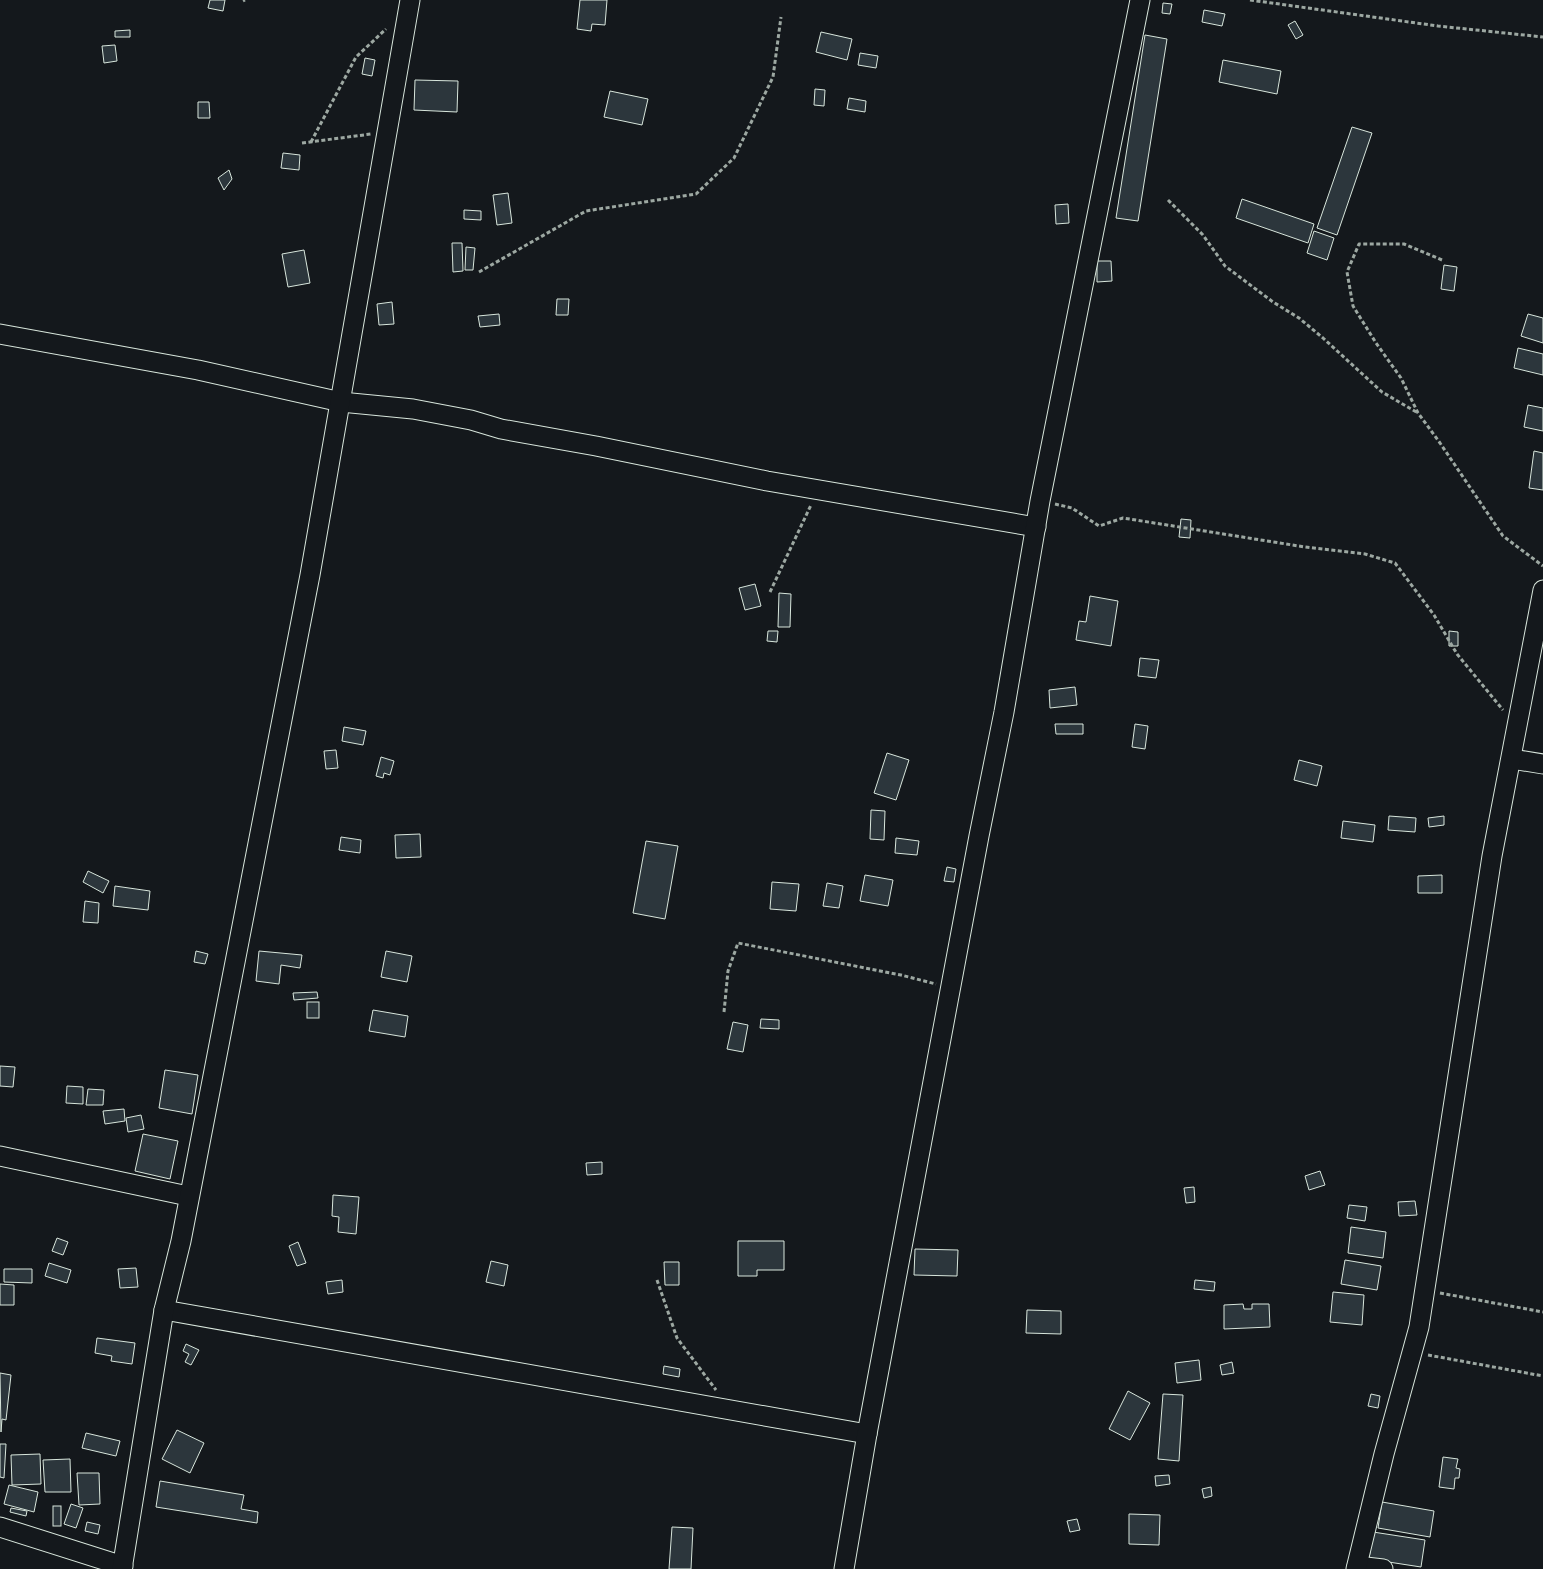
<svg xmlns="http://www.w3.org/2000/svg" width="1543" height="1569" font-family="Jost,sans-serif">
	<style>
		.building { fill: #2c363c; stroke: #d8e6dc }
		.lines { fill: none; stroke-linecap: round; stroke-linejoin: round }
		.minor-casing { stroke: #d8e6dc; stroke-width: 21 }
		.path { stroke: #9da8a2; stroke-width: 3; stroke-dasharray: 4 2.5; stroke-linecap: butt }
		.minor { stroke: #14181c; stroke-width: 19 }
	</style>
	<rect width="100%" height="100%" fill="#14181c"/>
	<g class="building">
		<polygon points="210,0 225,0 223,11 208,8"/>
		<polygon points="580,0 607,0 605,25 592,24 591,31 577,29"/>
		<polygon points="1163,3 1172,4 1170,14 1162,13"/>
		<polygon points="1204,10 1225,14 1222,26 1202,22"/>
		<polygon points="1295,21 1303,35 1296,39 1288,25"/>
		<polygon points="130,30 130,37 115,37 115,31"/>
		<polygon points="821,32 852,39 847,60 816,52"/>
		<polygon points="1145,35 1167,39 1138,221 1116,218"/>
		<polygon points="115,45 117,61 104,63 102,46"/>
		<polygon points="860,53 878,56 876,68 858,65"/>
		<polygon points="365,58 375,60 372,76 362,74"/>
		<polygon points="1223,60 1281,71 1277,94 1219,82"/>
		<polygon points="415,80 458,81 457,112 414,110"/>
		<polygon points="815,89 825,90 824,106 814,105"/>
		<polygon points="610,91 648,99 642,125 604,117"/>
		<polygon points="849,98 866,101 865,112 847,109"/>
		<polygon points="198,102 209,102 210,118 198,118"/>
		<polygon points="1352,127 1372,133 1337,235 1317,228"/>
		<polygon points="283,153 300,155 299,170 281,168"/>
		<polygon points="229,170 232,179 224,190 218,178"/>
		<polygon points="508,193 512,223 497,225 493,195"/>
		<polygon points="1242,199 1314,224 1308,243 1236,218"/>
		<polygon points="1068,204 1069,223 1056,224 1055,205"/>
		<polygon points="464,210 481,211 481,220 464,219"/>
		<polygon points="1314,231 1334,238 1327,260 1307,253"/>
		<polygon points="452,243 462,243 463,271 453,272"/>
		<polygon points="466,247 475,248 473,270 465,270"/>
		<polygon points="304,250 310,283 288,287 282,254"/>
		<polygon points="1097,261 1111,261 1112,281 1097,282"/>
		<polygon points="1444,265 1457,267 1454,291 1441,289"/>
		<polygon points="557,299 569,299 568,315 556,315"/>
		<polygon points="392,302 394,324 379,325 377,304"/>
		<polygon points="499,314 500,325 480,327 478,316"/>
		<polygon points="1528,314 1543,318 1543,343 1521,336"/>
		<polygon points="1518,348 1543,354 1543,375 1514,368"/>
		<polygon points="1528,405 1543,408 1543,431 1524,427"/>
		<polygon points="1534,451 1543,453 1543,490 1529,488"/>
		<polygon points="1181,519 1191,520 1190,538 1179,537"/>
		<polygon points="755,584 761,606 745,610 739,588"/>
		<polygon points="779,593 791,594 790,627 778,627"/>
		<polygon points="1090,596 1118,601 1111,646 1076,640 1079,621 1086,622"/>
		<polygon points="768,631 778,631 777,642 767,641"/>
		<polygon points="1449,631 1458,632 1458,646 1449,646"/>
		<polygon points="1140,658 1159,660 1156,678 1138,676"/>
		<polygon points="1075,687 1077,705 1050,708 1049,690"/>
		<polygon points="1055,724 1083,724 1083,734 1056,734"/>
		<polygon points="1135,724 1148,726 1145,749 1132,747"/>
		<polygon points="344,727 366,731 363,745 342,741"/>
		<polygon points="336,750 338,768 326,769 324,751"/>
		<polygon points="887,753 909,760 896,800 874,793"/>
		<polygon points="381,757 394,761 390,775 384,773 383,778 376,776"/>
		<polygon points="1299,760 1322,766 1317,786 1294,780"/>
		<polygon points="871,810 885,811 884,840 870,839"/>
		<polygon points="1389,816 1416,818 1415,832 1388,830"/>
		<polygon points="1444,816 1444,825 1429,827 1428,818"/>
		<polygon points="1343,821 1375,825 1373,842 1341,838"/>
		<polygon points="420,834 421,857 396,858 395,835"/>
		<polygon points="341,837 361,840 360,853 339,850"/>
		<polygon points="896,838 919,841 917,855 895,853"/>
		<polygon points="646,841 678,846 665,919 633,913"/>
		<polygon points="947,867 956,869 954,882 944,881"/>
		<polygon points="88,871 109,881 103,893 83,882"/>
		<polygon points="865,875 893,880 888,906 860,901"/>
		<polygon points="1442,875 1442,893 1418,893 1418,876"/>
		<polygon points="772,882 799,884 796,911 770,909"/>
		<polygon points="827,883 843,886 839,908 823,906"/>
		<polygon points="115,886 150,891 148,910 113,906"/>
		<polygon points="85,901 99,903 98,923 83,922"/>
		<polygon points="196,951 208,954 205,964 194,962"/>
		<polygon points="259,951 302,955 300,968 281,965 279,984 256,981"/>
		<polygon points="386,951 412,956 407,982 381,977"/>
		<polygon points="317,992 318,998 294,1000 293,993"/>
		<rect x="307" y="1002" width="12" height="16"/>
		<polygon points="373,1010 408,1016 405,1037 369,1031"/>
		<polygon points="761,1019 779,1020 779,1029 760,1028"/>
		<polygon points="733,1022 748,1025 743,1052 727,1049"/>
		<polygon points="0,1066 15,1067 13,1087 0,1086"/>
		<polygon points="165,1070 198,1075 192,1114 159,1108"/>
		<polygon points="67,1086 83,1087 83,1104 66,1103"/>
		<polygon points="88,1089 104,1090 103,1105 86,1105"/>
		<polygon points="124,1109 125,1121 105,1124 103,1111"/>
		<polygon points="141,1115 144,1129 128,1132 126,1118"/>
		<polygon points="143,1134 178,1141 170,1179 135,1171"/>
		<polygon points="602,1162 602,1174 587,1175 586,1163"/>
		<polygon points="1320,1171 1325,1185 1309,1190 1305,1176"/>
		<polygon points="1194,1187 1195,1202 1186,1203 1184,1188"/>
		<polygon points="333,1195 359,1197 356,1234 338,1232 339,1217 332,1216"/>
		<polygon points="1415,1201 1417,1215 1399,1216 1398,1202"/>
		<polygon points="1349,1205 1367,1207 1365,1221 1347,1218"/>
		<polygon points="1351,1227 1386,1232 1383,1258 1348,1253"/>
		<polygon points="57,1238 68,1242 63,1255 52,1251"/>
		<polygon points="738,1241 784,1241 784,1270 757,1270 757,1276 738,1276"/>
		<polygon points="298,1242 306,1263 297,1266 289,1246"/>
		<polygon points="915,1249 958,1250 957,1276 914,1275"/>
		<polygon points="1345,1260 1381,1266 1377,1290 1341,1284"/>
		<polygon points="491,1261 508,1265 504,1286 486,1282"/>
		<polygon points="664,1262 679,1262 679,1285 665,1285"/>
		<polygon points="49,1263 71,1270 67,1283 45,1276"/>
		<polygon points="136,1268 138,1287 120,1288 118,1269"/>
		<polygon points="4,1269 32,1269 32,1283 4,1282"/>
		<polygon points="342,1280 343,1292 328,1294 326,1282"/>
		<polygon points="1195,1280 1215,1282 1214,1291 1194,1289"/>
		<polygon points="0,1284 14,1285 14,1305 0,1305"/>
		<polygon points="1333,1292 1364,1295 1362,1325 1330,1322"/>
		<polygon points="1243,1304 1244,1309 1252,1309 1252,1304 1269,1304 1270,1327 1224,1329 1224,1305"/>
		<polygon points="1027,1310 1061,1311 1061,1334 1026,1333"/>
		<polygon points="97,1338 135,1343 132,1364 111,1361 112,1356 95,1353"/>
		<polygon points="186,1344 199,1350 191,1365 185,1362 189,1354 183,1351"/>
		<polygon points="1199,1360 1201,1380 1177,1383 1175,1363"/>
		<polygon points="1232,1362 1234,1373 1222,1375 1220,1365"/>
		<polygon points="664,1366 680,1369 679,1377 663,1374"/>
		<polygon points="0,1373 11,1375 6,1420 2,1419 1,1432"/>
		<polygon points="1128,1391 1150,1403 1130,1440 1109,1429"/>
		<polygon points="1163,1394 1183,1395 1179,1461 1158,1459"/>
		<polygon points="1371,1394 1380,1396 1378,1408 1368,1406"/>
		<polygon points="177,1430 204,1443 190,1473 162,1459"/>
		<polygon points="86,1433 120,1441 116,1456 82,1448"/>
		<polygon points="0,1444 6,1444 4,1478 0,1477"/>
		<polygon points="40,1454 41,1484 12,1485 11,1455"/>
		<polygon points="1443,1457 1458,1459 1456,1468 1460,1469 1459,1478 1455,1478 1454,1489 1439,1487"/>
		<polygon points="70,1459 71,1492 45,1492 43,1460"/>
		<polygon points="77,1473 99,1473 100,1504 79,1505"/>
		<polygon points="1169,1475 1170,1484 1156,1486 1155,1476"/>
		<polygon points="160,1481 244,1495 241,1509 258,1512 257,1523 156,1507"/>
		<polygon points="9,1485 38,1492 34,1512 4,1504"/>
		<polygon points="1211,1487 1212,1496 1204,1498 1202,1489"/>
		<polygon points="1382,1502 1434,1511 1430,1537 1378,1528"/>
		<polygon points="71,1504 83,1508 76,1528 64,1524"/>
		<rect x="53" y="1506" width="8" height="20"/>
		<polygon points="11,1508 27,1511 26,1516 10,1512"/>
		<polygon points="1129,1514 1160,1515 1159,1545 1129,1544"/>
		<polygon points="1077,1519 1080,1530 1070,1532 1067,1521"/>
		<polygon points="87,1522 100,1525 98,1534 85,1531"/>
		<polygon points="672,1527 693,1528 691,1569 669,1569"/>
		<polygon points="1373,1532 1425,1540 1421,1567 1369,1559"/>
	</g>
	<g class="lines">
		<g class="minor-casing">
			<g id="minor">
				<polyline points="0,334 198,370 341,402 413,409 471,420 501,429 596,446 767,481 1036,527"/>
				<polyline points="1512,759 1543,764"/>
				<polyline points="0,1156 188,1196"/>
				<polyline points="164,1310 867,1434"/>
				<polyline points="0,1527 123,1566"/>
				<polyline points="1357,1566 1383,1569"/>
				<polyline points="122,1569 164,1310 181,1241 310,575 410,0"/>
				<polyline points="844,1569 867,1434 979,836 1004,712 1040,501 1140,0"/>
				<polyline points="1356,1569 1384,1454 1419,1327 1492,856 1543,590"/>
			</g>
		</g>
		<g class="path">
			<polyline points="1250,0 1438,26 1543,37"/>
			<polyline points="243,1 245,0"/>
			<polyline points="311,142 356,57 386,29"/>
			<polyline points="302,143 371,134"/>
			<polyline points="1168,200 1203,235 1225,266 1273,302 1299,318 1323,338 1382,392 1418,413"/>
			<polyline points="1442,260 1404,244 1359,244 1347,272 1353,306 1376,343 1401,378 1418,413 1440,443 1503,536 1543,566"/>
			<polyline points="479,272 586,211 696,194 734,158 773,77 781,17"/>
			<polyline points="1055,504 1072,508 1099,526 1123,518 1305,547 1365,554 1395,563 1434,615 1457,654 1503,710"/>
			<polyline points="770,592 811,505"/>
			<polyline points="724,1012 728,971 738,943 901,975 936,984"/>
			<polyline points="657,1280 677,1338 716,1390"/>
			<polyline points="1440,1293 1543,1312"/>
			<polyline points="1428,1355 1543,1376"/>
		</g>
		<use href="#minor" class="minor"/>
	</g>
</svg>
